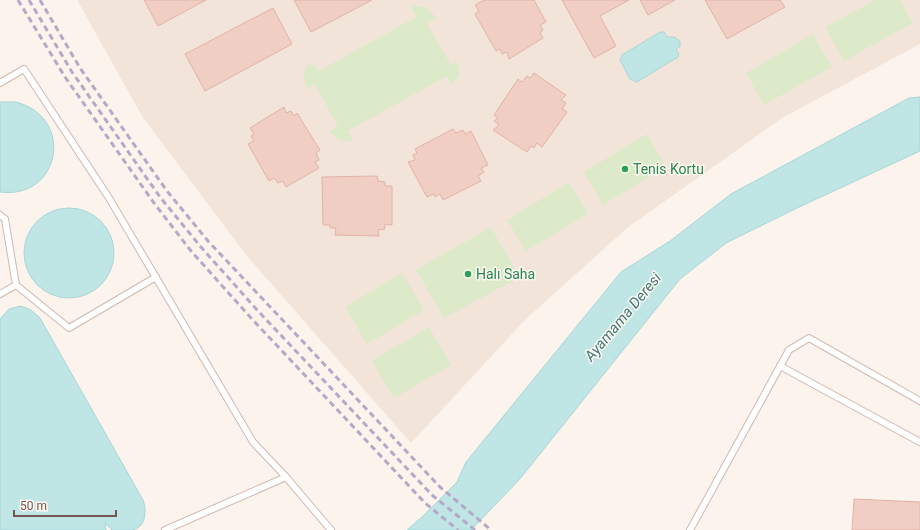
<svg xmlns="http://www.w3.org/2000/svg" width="920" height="530" font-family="Roboto,sans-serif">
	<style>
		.residential { fill: #f3e4da }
		.green { fill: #dceaca }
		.water { fill: #c0e5e5; stroke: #a7d7d6 }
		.building { fill: #f0cec4; stroke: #e2b2a6 }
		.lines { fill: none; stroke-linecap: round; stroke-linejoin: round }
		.lane-casing { stroke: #ceb9b1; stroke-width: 8 }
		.lane { stroke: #fff; stroke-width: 6 }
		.rail { stroke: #b4a9c7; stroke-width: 3; stroke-dasharray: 6 4; stroke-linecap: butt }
		.leisure-dot { fill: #2e9e5b; stroke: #fef8f2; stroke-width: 1.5 }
		.labels { text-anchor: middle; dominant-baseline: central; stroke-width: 3; stroke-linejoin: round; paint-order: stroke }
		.leisure-label { font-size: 14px; fill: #27864d; stroke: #fef8f2; text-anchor: start }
		.water-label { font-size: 15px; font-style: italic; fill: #427b7a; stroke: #fef8f2 }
	</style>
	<rect width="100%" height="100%" fill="#fcf3ec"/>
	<polygon class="residential" points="77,0 920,0 920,44 782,118 627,228 525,320 411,443 246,255 142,116"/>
	<g class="green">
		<polygon points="875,0 900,0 913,23 844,61 825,27"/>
		<path d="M416,6l10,1 11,11 -10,6 24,41 7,-3c2,10 3,16 -7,22l-4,-8 -99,55 5,10c-11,1 -16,-2 -24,-10l9,-4 -23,-43 -9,5 -2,-15 2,-7 7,-3 6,7 97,-54 -5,-10z"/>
		<polygon points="813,34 832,67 764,105 746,73"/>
		<polygon points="647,134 666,167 603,205 584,172"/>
		<polygon points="569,182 588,214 526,251 507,220"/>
		<polygon points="491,227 520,277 444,318 416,270"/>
		<polygon points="402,273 424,310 367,344 345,307"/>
		<polygon points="429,327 451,365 394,398 372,361"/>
	</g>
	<g class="water">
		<polygon points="660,32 664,32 667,37 674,37 680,41 680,46 676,50 679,54 678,57 637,82 630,79 620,60 622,55"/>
		<polygon points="920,97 920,151 797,208 726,243 680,279 519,480 471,530 407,530 422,517 457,482 466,462 621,272 670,241 731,194 909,98"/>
		<path d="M16,102c60,16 44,98 -16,90v-90z"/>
		<circle cx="69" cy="253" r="45"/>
		<path d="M21,306l10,4 9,8 103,182c4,10 3,28 -11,30 -6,0 -13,0 -20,0l-7,-7 1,7h-106v-211l9,-10z"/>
	</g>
	<g class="building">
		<polygon points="144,0 206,0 158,26"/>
		<polygon points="294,0 372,0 311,32"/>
		<polygon points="484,0 534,0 546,22 540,25 543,30 540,32 543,38 509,59 507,52 502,54 500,49 496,51 475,14 479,11 475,5"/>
		<polygon points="562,0 629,0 600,16 616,46 594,58"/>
		<polygon points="640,0 675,0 648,15"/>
		<polygon points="705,0 780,0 785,7 727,39"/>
		<polygon points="273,8 292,44 205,91 185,54"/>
		<polygon points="534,73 566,95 561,100 566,103 562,109 567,112 542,147 537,143 534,148 531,146 527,152 493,130 499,125 494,121 498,118 494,115 518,79 522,82 527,76 530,78"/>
		<polygon points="284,107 286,113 291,111 294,116 297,113 320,150 316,153 319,160 315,162 319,168 286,187 283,181 278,183 274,178 269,181 248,144 254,141 251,136 254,134 250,128"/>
		<polygon points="453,129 456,133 463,130 465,134 471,131 488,165 481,168 484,172 478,176 481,181 443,200 440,194 435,197 434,194 427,197 408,162 415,160 413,155 417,153 415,149"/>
		<polygon points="377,176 378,181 385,182 385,186 392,186 392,225 385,224 385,229 378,230 379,236 335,235 336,228 330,228 330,225 323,225 322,177"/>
		<polygon points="854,499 920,502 920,530 852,530"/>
	</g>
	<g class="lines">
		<g class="lane-casing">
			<g id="lane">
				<polyline points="0,83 24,69 109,198 253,442 286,477 331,530"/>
				<polyline points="0,215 5,219 16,285 0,294"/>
				<polyline points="16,285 69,328 156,277"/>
				<polyline points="780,366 920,442"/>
				<polyline points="165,530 286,477"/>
				<polyline points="690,530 789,350 809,338 920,401"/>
			</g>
		</g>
		<use href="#lane" class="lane"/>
		<g class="rail">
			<polyline points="18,0 65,77 154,203 191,251 251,318 425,503 458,530"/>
			<polyline points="29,0 72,72 160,197 200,246 259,312 432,495 475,530"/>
			<polyline points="40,0 80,68 167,191 208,241 440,487 491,530"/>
		</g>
	</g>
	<g class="leisure-dot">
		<circle cx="625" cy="169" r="4"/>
		<circle cx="468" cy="274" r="4"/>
	</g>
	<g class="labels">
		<g class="leisure-label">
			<text x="633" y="169">Tenis Kortu</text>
			<text x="476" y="274">Halı Saha</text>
		</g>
		<g class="water-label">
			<text transform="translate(623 317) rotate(-50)">Ayamama Deresi</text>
		</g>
	</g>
	<path d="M14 510v6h102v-6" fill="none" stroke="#77564f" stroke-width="2"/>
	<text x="20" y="510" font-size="12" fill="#77564f" stroke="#fef8f2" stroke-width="3" paint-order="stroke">50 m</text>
</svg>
